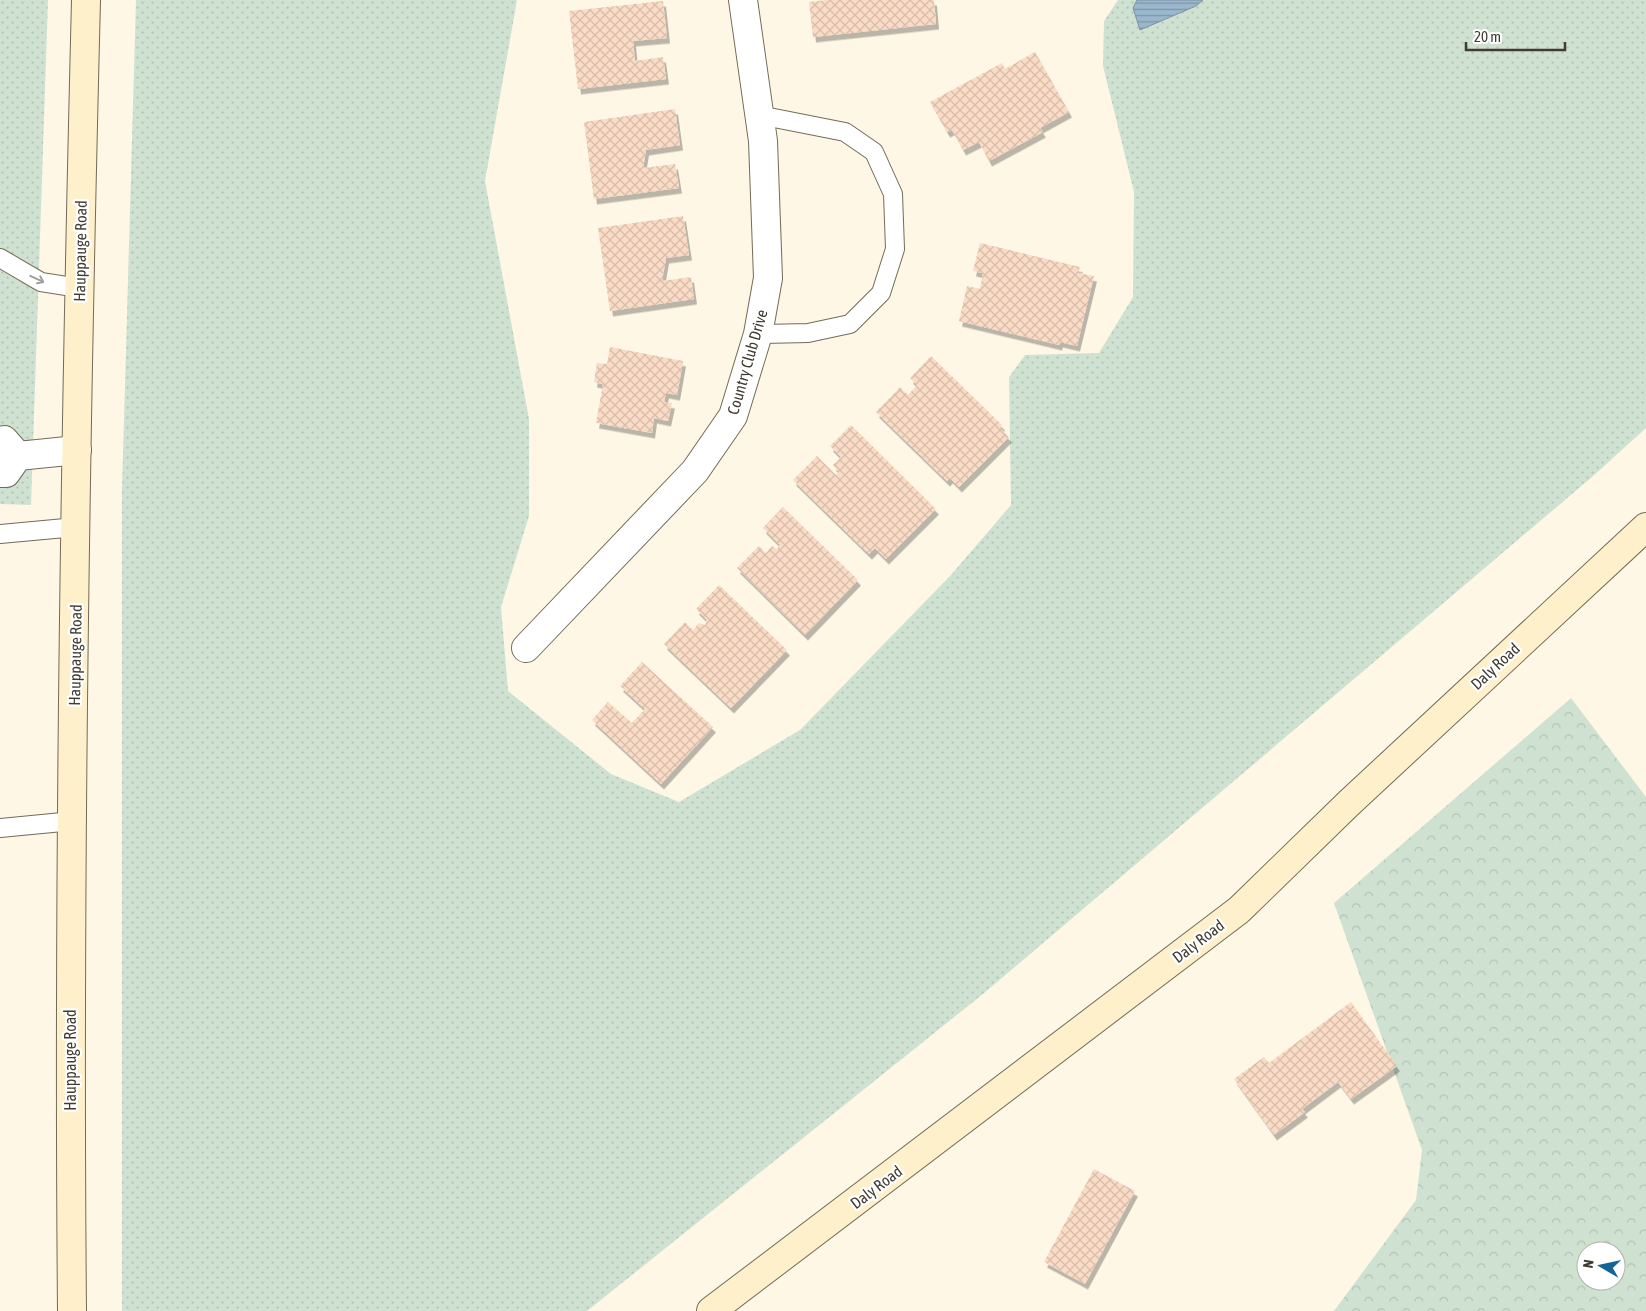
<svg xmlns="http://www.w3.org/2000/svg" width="1646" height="1311" font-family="'Asap Condensed',sans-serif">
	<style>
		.green { fill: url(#green-dots) }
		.forest { fill: url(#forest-crowns); fill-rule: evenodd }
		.water { fill: url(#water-rules); stroke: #7e929f }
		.building { fill: url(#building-cross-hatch); filter: url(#shadow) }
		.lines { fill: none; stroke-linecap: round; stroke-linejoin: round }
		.lane-casing { stroke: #726b57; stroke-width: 20 }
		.street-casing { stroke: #726b57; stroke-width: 30 }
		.secondary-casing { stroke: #726b57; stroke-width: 30 }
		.lane { stroke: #fff; stroke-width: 18 }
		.street { stroke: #fff; stroke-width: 28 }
		.secondary { stroke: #fef0ca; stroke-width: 28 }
		.oneway { stroke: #a09e99 }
		.labels { text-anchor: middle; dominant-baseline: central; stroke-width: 4.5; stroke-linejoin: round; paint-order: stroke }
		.street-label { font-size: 16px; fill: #403c33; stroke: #fff }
	</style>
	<defs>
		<pattern id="green-dots" width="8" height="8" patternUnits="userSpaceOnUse" patternTransform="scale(1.25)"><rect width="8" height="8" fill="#cfe2d2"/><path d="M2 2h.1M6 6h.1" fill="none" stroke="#b3c3b5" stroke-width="1.8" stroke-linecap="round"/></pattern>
		<pattern id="forest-crowns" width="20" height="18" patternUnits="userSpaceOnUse" patternTransform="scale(1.25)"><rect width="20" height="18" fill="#cfe2d2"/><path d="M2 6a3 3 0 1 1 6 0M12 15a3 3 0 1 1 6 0" fill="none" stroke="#b3c3b5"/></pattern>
		<pattern id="water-rules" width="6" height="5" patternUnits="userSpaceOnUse" patternTransform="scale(1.25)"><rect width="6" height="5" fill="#99b7cd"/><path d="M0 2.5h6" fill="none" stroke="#7e96a7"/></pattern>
		<pattern id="building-cross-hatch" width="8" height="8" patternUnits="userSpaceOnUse" patternTransform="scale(1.25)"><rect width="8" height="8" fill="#fadbc5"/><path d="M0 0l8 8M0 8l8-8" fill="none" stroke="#d7bdaa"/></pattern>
		<filter id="shadow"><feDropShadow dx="3" dy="5.5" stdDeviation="0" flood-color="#0004"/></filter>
	</defs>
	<rect width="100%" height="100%" fill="#fef7e5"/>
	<g class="green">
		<polygon points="0,0 48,0 31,505 0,504"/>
		<polygon points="136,0 517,0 485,181 529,419 529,516 501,607 508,691 611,774 679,802 800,730 951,575 1011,505 1009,377 1025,355 1099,353 1133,297 1134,192 1103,66 1104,21 1118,0 1646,0 1646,428 1592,477 983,994 587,1311 122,1311 122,490"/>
	</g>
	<path class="forest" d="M1571,698l75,99v514h-312l82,-111 6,-50 -88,-247zM1586,1251h30v30h-30z"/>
	<polygon class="water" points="1137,0 1203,0 1196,6 1140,30 1133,8"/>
	<g class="building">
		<polygon points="827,0 934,0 936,24 813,37 809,2"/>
		<polygon points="663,1 667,38 633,41 635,61 663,57 666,79 578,89 569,11"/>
		<polygon points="1035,52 1069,112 1040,128 1043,132 989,161 979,142 963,150 952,130 947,132 930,102 1002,63 1005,69"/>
		<polygon points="675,109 680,145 646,150 643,168 675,164 679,188 594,199 584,122"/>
		<polygon points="683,216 689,255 666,258 662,281 691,277 694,299 610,311 598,228"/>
		<polygon points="980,243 1080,267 1078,273 1094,276 1077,346 1060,342 1059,345 959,321 967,286 980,289 983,273 973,271"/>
		<polygon points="610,347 683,361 677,395 666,393 664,402 672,403 668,421 654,418 652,433 596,423 603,384 594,382 597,363 607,364"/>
		<polygon points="931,356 1002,425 1000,428 1009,437 959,487 950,478 947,481 876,412 900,387 908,395 917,385 910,378"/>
		<polygon points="851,425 936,509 886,559 875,548 869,554 793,480 817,456 836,475 839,472 833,465 841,457 830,446"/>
		<polygon points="783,507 858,580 805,635 737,568 759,546 766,553 772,546 777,549 780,545 763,528"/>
		<polygon points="719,585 787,650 731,708 664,644 685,622 693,630 699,623 705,625 707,620 696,609"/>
		<polygon points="642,662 713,727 661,784 592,720 608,702 632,723 645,709 620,686"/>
		<polygon points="1351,1002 1397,1066 1351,1099 1338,1082 1302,1109 1305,1112 1274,1135 1234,1079 1264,1057 1269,1063"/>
		<polygon points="1094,1169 1135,1191 1085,1284 1044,1262"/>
	</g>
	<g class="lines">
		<g class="lane-casing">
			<g id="lane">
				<polyline points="0,258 41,282 79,288"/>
				<polyline points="758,334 808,333 850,324 881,293 895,249 893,194 874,152 845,132 759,115"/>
				<polyline points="0,534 76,527"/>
				<polyline points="0,828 73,821"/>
			</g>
		</g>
		<g class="street-casing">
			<g id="street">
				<polyline points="0,441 4,440 18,456"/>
				<polyline points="0,473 6,473 18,456 77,450"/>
				<polyline points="526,648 695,471 733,416 758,334 768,278 763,141 743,0"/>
			</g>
		</g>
		<g class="secondary-casing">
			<g id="secondary">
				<path d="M72,1311c-4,-437 3,-874 14,-1311"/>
				<polyline points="711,1311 1239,910 1349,803 1646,527"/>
			</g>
		</g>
		<use href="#lane" class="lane"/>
		<use href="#street" class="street"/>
		<use href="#secondary" class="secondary"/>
	</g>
	<defs><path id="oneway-shaft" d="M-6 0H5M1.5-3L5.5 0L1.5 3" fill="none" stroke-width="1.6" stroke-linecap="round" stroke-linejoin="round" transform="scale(1.25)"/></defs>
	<use class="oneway" href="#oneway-shaft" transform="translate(37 279) rotate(25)"/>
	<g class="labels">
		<g class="street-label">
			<text transform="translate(80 251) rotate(-89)">Hauppauge Road</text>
			<text transform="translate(747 362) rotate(-74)">Country Club Drive</text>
			<text transform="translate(75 655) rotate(-89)">Hauppauge Road</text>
			<text transform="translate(1495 666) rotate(-43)">Daly Road</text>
			<text transform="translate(1198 941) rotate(-37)">Daly Road</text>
			<text transform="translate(70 1060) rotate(-90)">Hauppauge Road</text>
			<text transform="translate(876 1187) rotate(-37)">Daly Road</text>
		</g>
	</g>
	<g transform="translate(1601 1266) rotate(279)"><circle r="24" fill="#ffffff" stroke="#b3b1ad"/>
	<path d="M0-4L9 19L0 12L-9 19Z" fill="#146496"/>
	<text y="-8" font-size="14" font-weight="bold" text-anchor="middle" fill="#403c33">N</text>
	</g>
	<path d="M1466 42v8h99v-8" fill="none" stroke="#403c33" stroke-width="2.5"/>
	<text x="1474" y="42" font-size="15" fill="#403c33" stroke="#ffffff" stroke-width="4" paint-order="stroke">20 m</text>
</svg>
